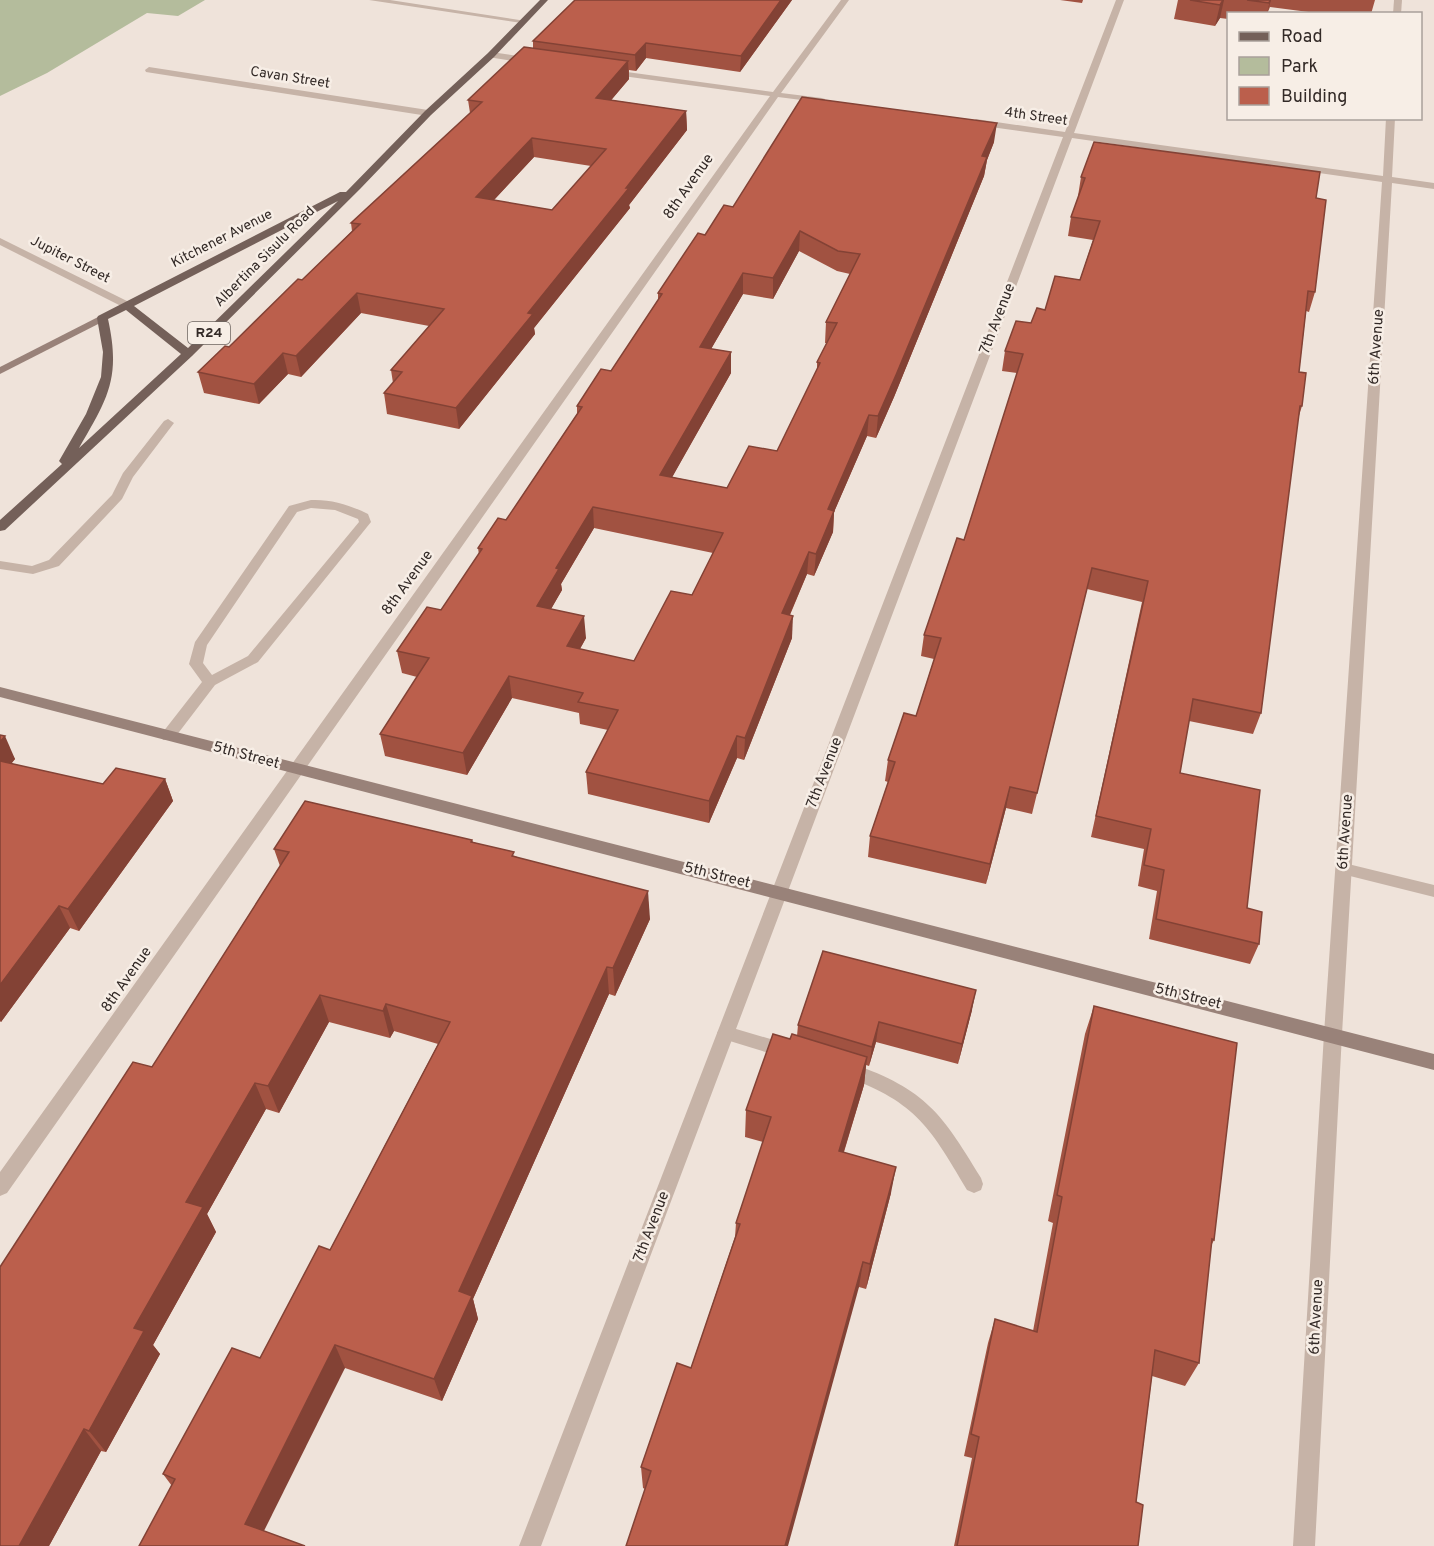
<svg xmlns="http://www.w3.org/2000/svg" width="1434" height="1546" font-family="Overpass,sans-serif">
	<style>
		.green { fill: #b4bc9c }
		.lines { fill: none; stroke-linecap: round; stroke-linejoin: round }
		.lane { fill: #c6b3a7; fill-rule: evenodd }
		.street { fill: #c6b3a7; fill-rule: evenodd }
		.secondary { fill: #998279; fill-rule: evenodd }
		.primary { fill: #746059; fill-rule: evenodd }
		.wall { fill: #a15241; fill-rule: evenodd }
		.shaded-wall { fill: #834235 }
		.building { fill: #bb5f4c; stroke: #834235; stroke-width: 1.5; fill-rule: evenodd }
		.labels { text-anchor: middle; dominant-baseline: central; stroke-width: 5; stroke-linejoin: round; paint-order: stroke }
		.far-street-label { font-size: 14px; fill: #332a27; stroke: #f7eee6 }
		.shield { fill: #f7eee6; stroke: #6e6560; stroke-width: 1.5 }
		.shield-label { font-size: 14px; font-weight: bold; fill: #332a27 }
		.street-label { font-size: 15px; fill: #332a27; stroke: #f7eee6 }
	</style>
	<rect width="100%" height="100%" fill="#efe3da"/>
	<polygon class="green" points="0,0 205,0 178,16 147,13 47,73 0,96"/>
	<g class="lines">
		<g class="lane">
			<polygon points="168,419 174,423 133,477 122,499 59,566 33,574 0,569 0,561 32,566 49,560 112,495 123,473 164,421"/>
			<path d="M311,500c20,-1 39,5 57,14l3,8 -113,140 -43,23 -42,55h-10l-2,-4 2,-4 39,-50 -13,-18 6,-22 94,-136zM311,508l24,2 23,9 1,3 -111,134 -36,19 -9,-12 4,-18 90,-133z"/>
			<polygon points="1344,863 1434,885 1434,897 1338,873 1336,869 1338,865"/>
			<polygon points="726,1026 794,1046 797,1051 794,1056 788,1059 720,1038 717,1033 720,1028"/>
			<path d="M845,1061c78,27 94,47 136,117l2,6 -2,6 -7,3 -7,-3c-39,-67 -53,-89 -128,-116l-3,-5 3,-5z"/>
		</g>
		<g class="street">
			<polygon points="369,0 390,0 526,21 522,23"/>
			<polygon points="841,0 849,0 781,93 822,98 825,99 825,103 778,97 7,1193 0,1196 0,1172 770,96 608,74 604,71 605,69 773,92"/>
			<polygon points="1116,0 1124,0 1074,133 1383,176 1386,118 1395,118 1392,177 1434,183 1434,189 1392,183 1342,1034 1315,1546 1293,1546 1324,1034 1382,182 1072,138 541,1546 519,1546 1063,137 976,125 971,122 976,119 1065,132"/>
			<polygon points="1394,0 1402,0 1401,14 1393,14"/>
			<polygon points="491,52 531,58 535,61 531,64 488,57 488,53"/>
			<polygon points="149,67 428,110 432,113 428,116 146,72 145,70"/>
			<polygon points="0,238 131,303 132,305 127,308 123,307 0,245"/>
		</g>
		<g class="secondary">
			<polygon points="102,315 107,318 106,320 0,374 0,367"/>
			<polygon points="0,687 1434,1054 1434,1070 0,697"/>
		</g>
		<path class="primary" d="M540,0h8l-54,57 -63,58 -71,74 -168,167 -187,174 -5,1v-11l62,-56 -3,-3 27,-47 15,-37 2,-25 -6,-34 1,-2 242,-124h6l79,-81 63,-58zM338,201l-150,147 -54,-42zM126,310l55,44 -102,94c29,-50 42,-70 29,-129z"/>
	</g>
	<g class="wall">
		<path d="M575,0h217l-52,72 -94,-14 -10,13 -7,-1v9l-18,21 75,11 1,19 -58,75 1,3 -96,120 1,6 -76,95 -72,-15 -3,-21 9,-10 -2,-13 38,-44 -68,-13 -60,64 -13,-3 -29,30 -55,-11 -6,-21 31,-25 73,-67 50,-49 -1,-8 119,-110 -2,-13 65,-52v-7zM534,157l57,9 -39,44 -58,-10z"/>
		<polygon points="1060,0 1083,0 1082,3"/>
		<polygon points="1178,0 1375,0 1371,14 1324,14 1270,7 1267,14 1228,14 1228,19 1220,18 1215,26 1174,19"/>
		<path d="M994,142l-7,18 -3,16 -90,221 -18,41 -9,-2 -33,76 -1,20 -19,44 -7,-2 -17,41 2,23 -48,122 -7,-2 -28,65 -121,-29 -2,-22 22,-42 -28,-6 -1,-11 -67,-15 -45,77 -82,-19 -5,-22 37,-57 -15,-4 -5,-22 44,-41 38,-55 -1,-7 28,-28 71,-106v-8l34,-35 47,-71v-7l47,-58 28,-28zM799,251l38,20 13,3 -24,48 -1,21h2l-10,19v8l-40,81 -50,37 -55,-11 59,-104v-21l-20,-3 32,-55 30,5zM594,528l119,25 -21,42 -58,66 -54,-12 6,-11 -35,-29 11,-19 -1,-6z"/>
		<polygon points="1081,177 1316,198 1315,292 1309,312 1306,311 1299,372 1302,406 1298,419 1261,713 1253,734 1189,721 1180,773 1247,908 1259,944 1250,964 1149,939 1157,891 1138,886 1144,849 1091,837 1142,602 1087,589 1032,814 1006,808 986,884 868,857 870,836 888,782 885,781 888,760 916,716 934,659 921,656 924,635 964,540 1017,373 1002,371 1005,351 1045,310 1080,280 1093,240 1068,236 1071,217 1079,196 1078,196"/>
		<polygon points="0,735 15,759 11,764 103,784 165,779 173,801 79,931 70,928 1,1022 0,1021"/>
		<polygon points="472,840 473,842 515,856 650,919 615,996 609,994 473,1299 478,1319 442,1401 345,1368 139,1546 172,1486 163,1474 260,1358 330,1250 438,1044 394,1031 390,1038 329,1022 279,1113 266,1109 207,1214 216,1232 153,1345 160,1354 106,1452 101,1451 49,1546 152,1067 280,866 274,849"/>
		<polygon points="1094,1006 1214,1240 1211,1246 1199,1363 1185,1386 1152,1376 1136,1502 1138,1546 954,1546 972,1458 964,1456 988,1343 995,1319 1033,1331 1053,1223 1048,1221 1085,1034"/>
		<polygon points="972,1010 958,1064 876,1042 869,1066 866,1065 864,1085 844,1152 891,1193 866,1289 859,1287 645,1489 643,1488 641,1467 691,1368 735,1237 736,1223 763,1142 745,1137 746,1110 790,1039 797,1036 798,1025"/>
	</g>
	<g class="shaded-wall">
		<polygon points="781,0 792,0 740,72 741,56"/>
		<polygon points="1223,0 1224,0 1220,18 1215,26 1220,5"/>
		<polygon points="1270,0 1271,0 1267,14"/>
		<polygon points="646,43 646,58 636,71 635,55"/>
		<polygon points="628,61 629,79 597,117 596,98"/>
		<polygon points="686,111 687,130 629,205 630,208 534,328 535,334 459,429 456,408 528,313"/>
		<polygon points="997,123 994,142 987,160 984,176 894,397 876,438 878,416 982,156"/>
		<polygon points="532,138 534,157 478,217 476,197"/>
		<polygon points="800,231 799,251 773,299 773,278"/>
		<polygon points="743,273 743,294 700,368 700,347"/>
		<polygon points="357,293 361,313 301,377 296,356"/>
		<polygon points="731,352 731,373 661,497 660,475"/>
		<polygon points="283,353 288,374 259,404 254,384"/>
		<polygon points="869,415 867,436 834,512 833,532 814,576 816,554 828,509"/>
		<polygon points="593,507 594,528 561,584 562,590 540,628 537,606 556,568"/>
		<polygon points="809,552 807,574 781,635 782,613"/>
		<polygon points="584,616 586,638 569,668 567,646"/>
		<polygon points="793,616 792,638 744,760 745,738"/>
		<polygon points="509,676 512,698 467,775 463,753"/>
		<polygon points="5,736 15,759 0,777 0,742"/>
		<polygon points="737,736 737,758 709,823 709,801"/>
		<polygon points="165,779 173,801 79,931 68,909"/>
		<polygon points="1010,787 1006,808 986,884 990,864"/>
		<polygon points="648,891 650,919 615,996 613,968"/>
		<polygon points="59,906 70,928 1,1022 0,1020 0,985"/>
		<polygon points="607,967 609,994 473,1299 478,1319 442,1401 434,1379 459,1291"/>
		<polygon points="976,990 972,1010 958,1064 962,1044"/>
		<polygon points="320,995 329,1022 279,1113 268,1086"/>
		<polygon points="386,1004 394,1031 390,1038 383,1011"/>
		<polygon points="879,1022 876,1042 869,1066 872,1047"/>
		<polygon points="867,1057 864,1085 836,1177 839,1151"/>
		<polygon points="255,1083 266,1109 207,1214 216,1232 153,1345 160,1354 106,1452 89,1431 134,1328 186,1202"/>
		<polygon points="896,1167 891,1193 866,1289 870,1264"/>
		<polygon points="863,1262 859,1287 788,1546 785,1546"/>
		<polygon points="335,1345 345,1368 258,1543 245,1524"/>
		<polygon points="84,1429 101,1451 49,1546 19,1546"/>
	</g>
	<g class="building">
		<polygon points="575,0 781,0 741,56 646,43 635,55 533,41"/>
		<polygon points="1190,0 1223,0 1220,5"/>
		<polygon points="1247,0 1270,0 1269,3"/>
		<path d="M524,47l104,14 -32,37 90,13 -60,77h3l-101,125 5,1 -77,94 -72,-15 18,-21 -11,-2 53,-61 -87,-16 -61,63 -13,-3 -29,31 -56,-12 27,-26 4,1 69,-68 4,1 58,-56 -9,-1 131,-121 -14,-2zM532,138l74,11 -54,61 -76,-13z"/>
		<path d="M802,97l195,26 -15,33 5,1 -91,218 -18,41 -9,-1 -41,94 6,2 -18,43 -7,-2 -27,61 11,3 -48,122 -8,-2 -28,65 -123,-29 32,-62 -40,-8 5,-9 -74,-17 -46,77 -83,-19 49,-76 -32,-7 30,-44 14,3 41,-61 -4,-1 20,-30 8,2 76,-113 -5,-1 24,-37 10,2 51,-77 -4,-1 40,-60 7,2 19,-30 9,2zM800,231l38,20 22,3 -34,68 11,1 -20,39 3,1 -43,88 -28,-5 -22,42 -67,-13 71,-123 -31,-5 43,-74 30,5zM593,507l130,26 -31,62 -21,-4 -37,70 -67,-15 17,-30 -47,-10 22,-37 -3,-1z"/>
		<polygon points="1094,142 1320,172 1316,198 1326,200 1315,292 1308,291 1299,372 1306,373 1302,406 1300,406 1261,713 1193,699 1180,773 1260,790 1247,908 1262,912 1259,944 1156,919 1164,870 1144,865 1151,829 1096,816 1148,581 1092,568 1037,793 1010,787 990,864 870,836 895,762 888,760 904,713 916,716 941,638 924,635 957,538 964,540 1023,354 1005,351 1016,321 1031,323 1037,308 1045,310 1055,276 1080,280 1100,221 1071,217 1085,178 1081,177"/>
		<polygon points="0,735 5,736 0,742"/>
		<polygon points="0,761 103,784 116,768 165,779 68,909 59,906 0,985"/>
		<polygon points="305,801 472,840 471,842 514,852 512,856 648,891 613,968 607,967 459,1291 472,1296 434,1379 335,1345 245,1524 305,1546 139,1546 175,1479 163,1474 232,1348 260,1358 319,1246 330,1250 450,1022 386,1004 383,1011 320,995 268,1086 255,1083 186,1202 203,1207 134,1328 144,1331 89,1431 84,1429 19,1546 0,1546 0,1267 133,1062 152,1067 289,852 274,849"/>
		<polygon points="823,951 976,990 962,1044 879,1022 872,1047 798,1025"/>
		<polygon points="1094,1006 1237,1043 1214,1240 1212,1239 1199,1363 1155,1350 1136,1502 1143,1505 1138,1546 957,1546 979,1437 971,1434 995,1319 1037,1332 1062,1197 1057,1195"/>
		<polygon points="773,1034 790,1039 792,1034 867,1057 839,1151 896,1167 870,1264 863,1262 785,1546 626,1546 651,1471 641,1467 677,1363 691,1368 740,1224 736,1223 771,1117 746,1110"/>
	</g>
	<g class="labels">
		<g class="far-street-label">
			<text transform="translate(290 78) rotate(9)">Cavan Street</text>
			<text transform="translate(1036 117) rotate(8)">4th Street</text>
			<text transform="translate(222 239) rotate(-27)">Kitchener Avenue</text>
			<text transform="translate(265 257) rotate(-45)">Albertina Sisulu Road</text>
			<text transform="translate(70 260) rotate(27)">Jupiter Street</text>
		</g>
		<rect class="shield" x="188" y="322" width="42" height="22" rx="4.5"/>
		<g class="shield-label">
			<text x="209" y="333">R24</text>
		</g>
		<g class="street-label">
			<text transform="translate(689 187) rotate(-55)">8th Avenue</text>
			<text transform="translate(998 319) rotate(-69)">7th Avenue</text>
			<text transform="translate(1377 347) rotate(-86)">6th Avenue</text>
			<text transform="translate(408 583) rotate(-54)">8th Avenue</text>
			<text transform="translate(246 756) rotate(15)">5th Street</text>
			<text transform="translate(825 773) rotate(-69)">7th Avenue</text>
			<text transform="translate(1346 832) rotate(-86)">6th Avenue</text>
			<text transform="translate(717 876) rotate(14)">5th Street</text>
			<text transform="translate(127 980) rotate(-55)">8th Avenue</text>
			<text transform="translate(1188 997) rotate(14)">5th Street</text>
			<text transform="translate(652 1227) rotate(-69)">7th Avenue</text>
			<text transform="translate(1317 1317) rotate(-87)">6th Avenue</text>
		</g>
	</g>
	<rect x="1227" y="12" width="195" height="108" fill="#f7eee6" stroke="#a9a09a" stroke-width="1.5"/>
	<rect x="1239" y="32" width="30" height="9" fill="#746059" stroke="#a9a09a" stroke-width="1.5"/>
	<text x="1281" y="42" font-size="18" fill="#332a27">Road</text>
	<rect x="1239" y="57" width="30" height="18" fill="#b4bc9c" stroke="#a9a09a" stroke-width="1.5"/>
	<text x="1281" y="72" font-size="18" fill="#332a27">Park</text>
	<rect x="1239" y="87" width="30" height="18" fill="#bb5f4c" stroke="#a9a09a" stroke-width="1.5"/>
	<text x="1281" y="102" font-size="18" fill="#332a27">Building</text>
</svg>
